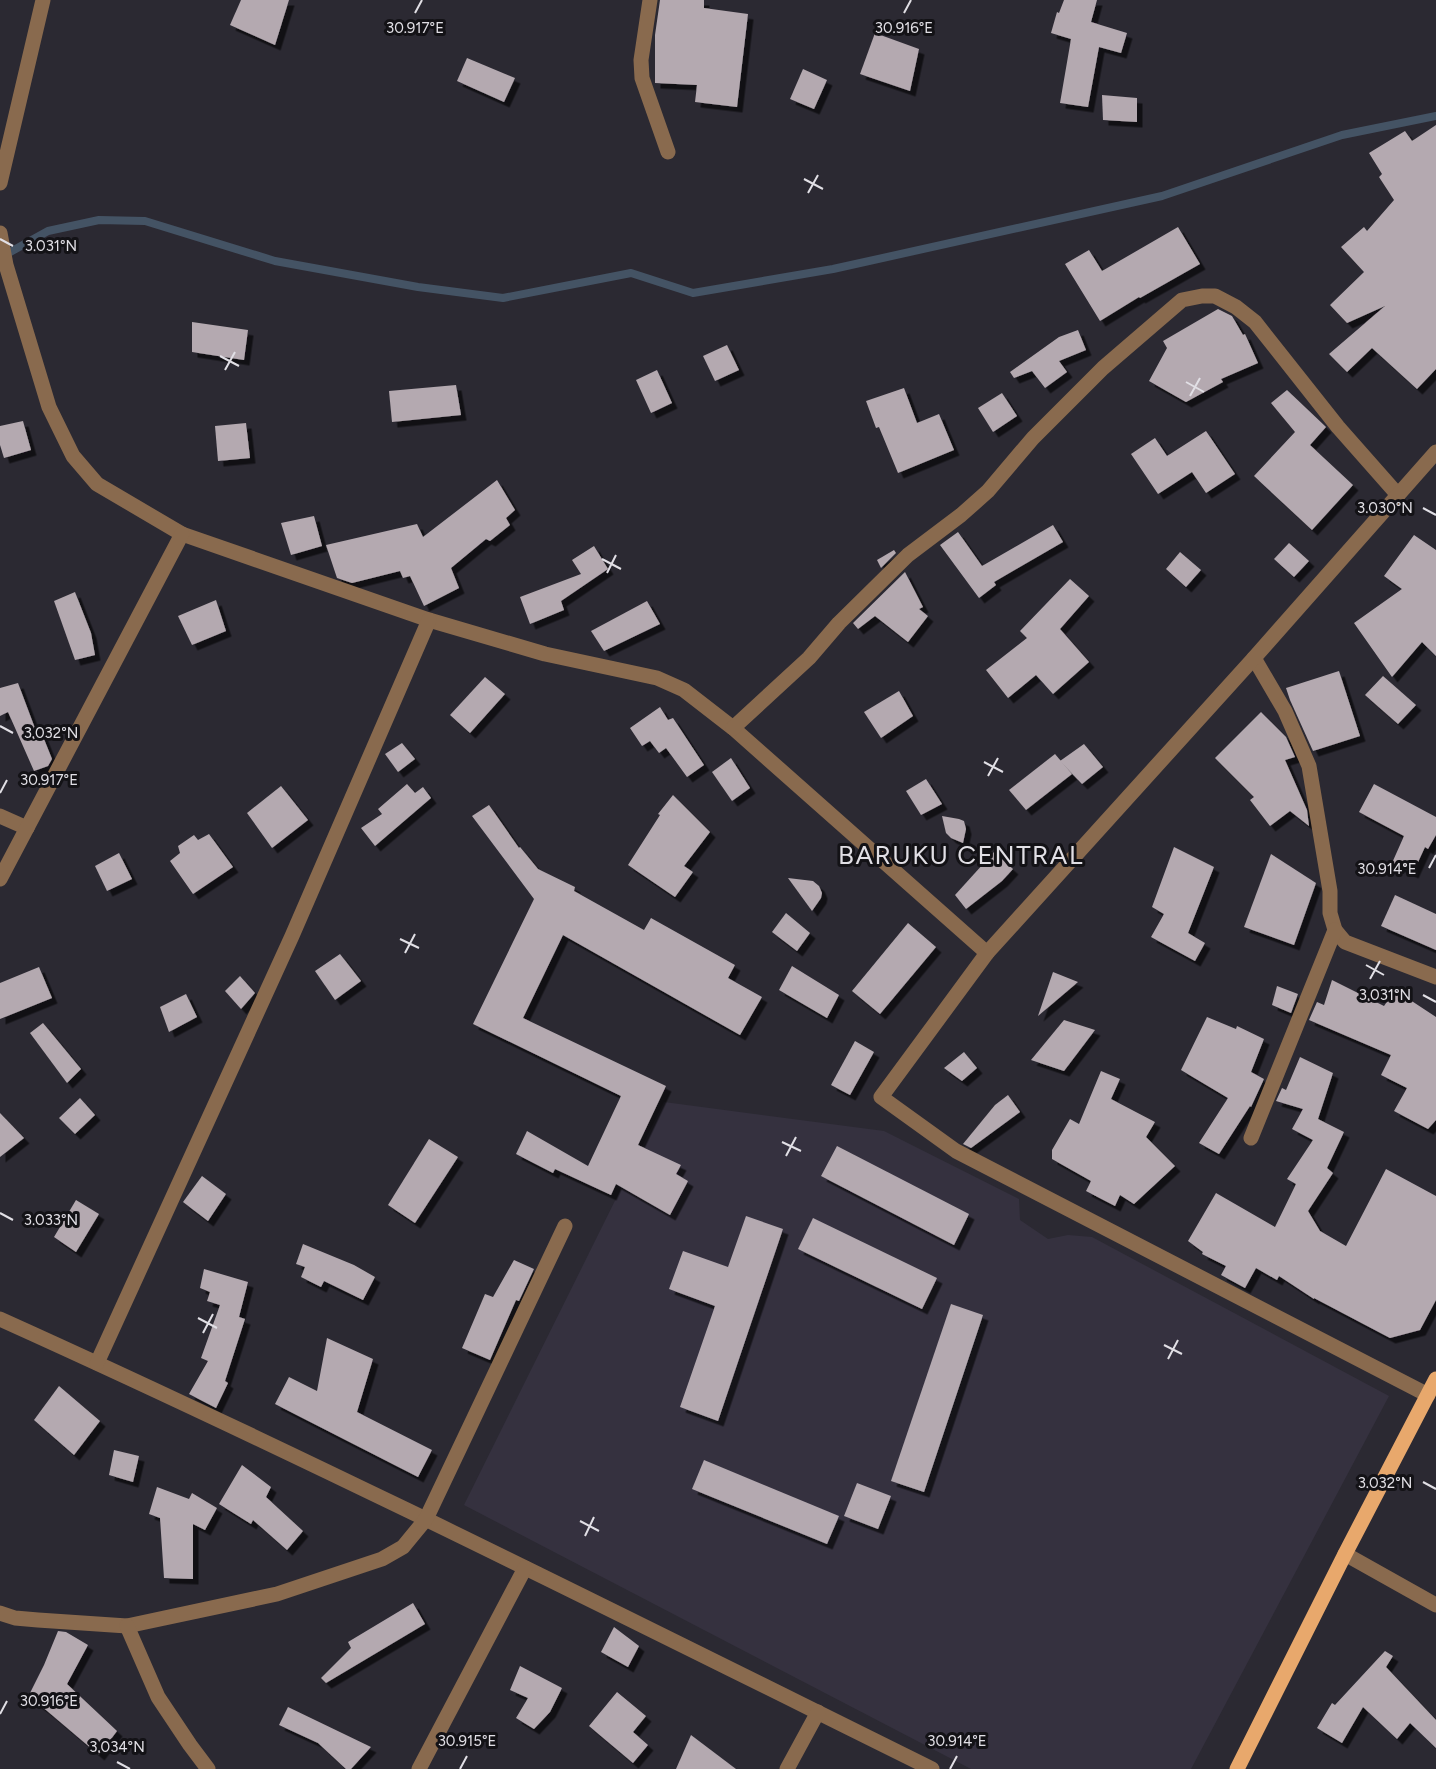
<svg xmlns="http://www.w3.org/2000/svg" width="1436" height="1769" font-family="Figtree,sans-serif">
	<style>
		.built { fill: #35313f }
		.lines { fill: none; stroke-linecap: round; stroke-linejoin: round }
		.stream { stroke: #445364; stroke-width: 8 }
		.building { fill: #b4a9b0; filter: url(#shadow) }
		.minor { stroke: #896a4e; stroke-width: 15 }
		.major { stroke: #e8a86c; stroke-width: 15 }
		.ticks { fill: none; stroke: #e1dfe5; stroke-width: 2 }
		.labels { text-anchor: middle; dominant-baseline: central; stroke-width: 6; stroke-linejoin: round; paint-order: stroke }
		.quarter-label { font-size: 26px; letter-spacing: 1.5px; fill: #e1dfe5; stroke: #131216 }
		.ticks-label { font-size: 15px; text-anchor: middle; fill: #e1dfe5; stroke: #131216; stroke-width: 6; stroke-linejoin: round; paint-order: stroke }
	</style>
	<defs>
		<filter id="shadow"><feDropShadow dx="5.5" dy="5.5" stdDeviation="0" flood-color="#0009"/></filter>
	</defs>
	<rect width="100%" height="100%" fill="#2b2932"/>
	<polygon class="built" points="664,1102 884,1131 1019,1199 1020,1220 1048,1239 1068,1235 1092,1237 1389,1396 1191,1769 971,1769 464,1505"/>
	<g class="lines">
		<polyline class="stream" points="3,256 48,231 99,220 145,221 275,261 418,287 503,298 631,273 693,293 833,269 1162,196 1342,135 1436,116"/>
	</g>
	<g class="building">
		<polygon points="241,0 289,0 275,45 230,25"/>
		<polygon points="660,0 704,0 704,8 748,14 737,107 695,102 697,85 655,83 655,35"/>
		<polygon points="1064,0 1097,0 1091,22 1127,33 1121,53 1099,47 1088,107 1060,103 1071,39 1051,33 1057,12 1059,13"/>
		<polygon points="875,33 919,49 910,91 860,74"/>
		<polygon points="467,58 515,78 504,102 457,81"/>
		<polygon points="803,69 827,80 814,109 790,99"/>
		<polygon points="1102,95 1137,98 1137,122 1103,120"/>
		<polygon points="1436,125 1436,369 1417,389 1372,348 1347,372 1329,354 1385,306 1347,323 1330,305 1364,272 1341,247 1364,227 1367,231 1394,200 1379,177 1382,174 1369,153 1405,131 1412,141"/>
		<polygon points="1178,227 1200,264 1140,298 1139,297 1100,321 1065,264 1089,250 1102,271"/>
		<polygon points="1218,309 1232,316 1243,335 1245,334 1258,363 1221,379 1223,382 1186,402 1149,381 1167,348 1163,341"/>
		<polygon points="192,322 248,330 244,360 192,352"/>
		<polygon points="1078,330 1086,350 1059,361 1067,372 1045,388 1032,371 1014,378 1010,372 1059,337"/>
		<polygon points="727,345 739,370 715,381 703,356"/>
		<polygon points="657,370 672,403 651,413 636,380"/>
		<polygon points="456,385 461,415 392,422 389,391"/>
		<polygon points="904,388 917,423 939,414 954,450 898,473 879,427 876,428 866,401"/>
		<polygon points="1287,390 1326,427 1310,445 1353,485 1312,530 1254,476 1295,432 1271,403"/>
		<polygon points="1002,393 1017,416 993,432 978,408"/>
		<polygon points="23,421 31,450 4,458 0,445 0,426"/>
		<polygon points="246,423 250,458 218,461 215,426"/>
		<polygon points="1206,431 1235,474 1206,493 1192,472 1158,494 1131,454 1155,438 1167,456"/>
		<polygon points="497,480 515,510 506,518 510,525 490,541 486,539 451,568 459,588 424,606 410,576 403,578 400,571 352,583 337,578 326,545 417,524 423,537"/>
		<polygon points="314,516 322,546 291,555 281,523"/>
		<polygon points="1053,525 1063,542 994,582 996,585 979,598 940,545 958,532 982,566"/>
		<polygon points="1414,535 1436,550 1436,656 1422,642 1392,677 1354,623 1402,589 1384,576"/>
		<polygon points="1289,543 1309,561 1294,577 1274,559"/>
		<polygon points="594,546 608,569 561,601 564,610 530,624 520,597 581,574 572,560"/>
		<polygon points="894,550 896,553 881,568 877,560"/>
		<polygon points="1180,552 1201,570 1186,587 1166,569"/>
		<polygon points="905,572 923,607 919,609 928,616 908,642 875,616 858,629 853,623"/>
		<polygon points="1070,579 1089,596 1060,629 1089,662 1053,694 1036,675 1008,698 986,670 1027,638 1020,631"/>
		<polygon points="75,592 91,633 95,655 75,660 54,601"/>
		<polygon points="216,600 226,631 192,645 178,616"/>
		<polygon points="647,601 660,624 604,651 591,631"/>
		<polygon points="1339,671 1360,736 1313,751 1290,700 1286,688"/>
		<polygon points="1383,676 1416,705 1398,724 1365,695"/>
		<polygon points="485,677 505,694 470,733 450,715"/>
		<polygon points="18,683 36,731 40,729 52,759 48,766 34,771 8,712 0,716 0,688"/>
		<polygon points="899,691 913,716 881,738 864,712"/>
		<polygon points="660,707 668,720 673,718 704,765 687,777 666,748 659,753 650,741 642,746 630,728"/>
		<polygon points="1261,712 1286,737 1295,757 1285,760 1307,810 1309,826 1290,811 1270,826 1250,800 1254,797 1215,758"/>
		<polygon points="402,743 415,759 398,772 385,754"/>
		<polygon points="1084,744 1103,767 1082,784 1060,761"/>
		<polygon points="1055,754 1072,774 1026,810 1009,790"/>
		<polygon points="731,758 750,788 732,801 712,772"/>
		<polygon points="926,779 942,804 921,815 906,791"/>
		<polygon points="407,784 415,793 423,787 431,798 375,846 361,828 382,814 378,809"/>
		<polygon points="1374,784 1436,817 1436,835 1428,849 1425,847 1413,873 1392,863 1404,836 1359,812"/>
		<polygon points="281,786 308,820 272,848 247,813"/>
		<polygon points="673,795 710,832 684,866 693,872 675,897 628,865 660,815 658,814"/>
		<polygon points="489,805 519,848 520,847 538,869 575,887 574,891 644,930 651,918 735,965 728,978 762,997 740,1035 563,935 523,1018 666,1086 638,1145 681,1165 676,1174 688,1181 670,1215 616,1184 611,1195 555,1169 553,1173 516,1154 527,1131 588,1166 621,1096 473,1024 534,899 472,816"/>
		<polygon points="942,816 959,819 964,821 966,829 963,843 951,838 946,833"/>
		<polygon points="209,834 233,867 193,894 170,861 180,853 178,846 194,835 198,840"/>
		<polygon points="1174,847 1214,867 1188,933 1205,943 1195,961 1151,937 1164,914 1152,907"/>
		<polygon points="994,852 1013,869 1002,881 966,909 955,895"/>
		<polygon points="119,853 132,879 107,891 95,866"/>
		<polygon points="1271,854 1316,883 1294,945 1244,927"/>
		<polygon points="788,878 813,881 819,886 822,893 821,898 812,911"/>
		<polygon points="1395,895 1436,914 1436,950 1381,926"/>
		<polygon points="786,913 810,933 797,951 772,932"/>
		<polygon points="908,923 936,947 880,1014 852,991"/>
		<polygon points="340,954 361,981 335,1000 315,971"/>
		<polygon points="792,966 839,995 827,1018 779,990"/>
		<polygon points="39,967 52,998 0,1019 0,983"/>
		<polygon points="1053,972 1078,982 1038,1016"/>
		<polygon points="240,976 255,993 241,1009 225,991"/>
		<polygon points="1332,980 1384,1006 1395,990 1436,1017 1436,1120 1428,1129 1394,1111 1407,1088 1381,1075 1391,1055 1309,1020 1317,1002 1324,1005"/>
		<polygon points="1277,986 1298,994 1291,1013 1272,1005"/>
		<polygon points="186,994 197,1017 169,1032 160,1007"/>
		<polygon points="1207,1017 1236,1029 1237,1026 1264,1039 1251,1072 1264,1079 1251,1107 1250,1106 1219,1154 1199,1143 1228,1098 1181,1070"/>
		<polygon points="1064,1020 1095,1030 1064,1071 1031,1060"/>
		<polygon points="43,1023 81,1069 67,1083 30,1033"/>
		<polygon points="855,1041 874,1052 850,1095 831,1085"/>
		<polygon points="964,1052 977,1068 962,1081 944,1068"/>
		<polygon points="1300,1057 1333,1073 1318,1119 1344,1132 1327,1168 1333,1173 1308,1211 1320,1231 1346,1246 1386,1169 1436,1196 1436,1300 1420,1330 1390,1338 1314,1298 1314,1299 1279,1276 1277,1280 1256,1268 1245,1288 1221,1275 1226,1266 1202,1254 1203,1252 1188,1241 1216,1193 1275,1227 1296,1184 1287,1179 1313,1140 1292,1129 1303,1109 1276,1101 1282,1088 1286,1090"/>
		<polygon points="1101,1071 1120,1079 1111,1099 1155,1122 1146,1137 1175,1166 1134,1204 1120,1195 1115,1206 1086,1191 1091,1181 1052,1159 1052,1150 1070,1119 1079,1124"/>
		<polygon points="1008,1095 1020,1112 971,1148 963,1144 995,1105"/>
		<polygon points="80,1098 95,1115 75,1134 59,1118"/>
		<polygon points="0,1113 24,1138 0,1157"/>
		<polygon points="429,1139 458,1157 415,1223 388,1205"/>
		<polygon points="837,1146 969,1214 954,1245 821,1176"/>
		<polygon points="202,1176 226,1194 208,1221 183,1202"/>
		<polygon points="76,1200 99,1214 76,1252 54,1237"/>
		<polygon points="746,1216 783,1229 718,1421 680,1407 715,1306 669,1289 683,1251 728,1267"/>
		<polygon points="813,1218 937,1278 922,1309 798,1249"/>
		<polygon points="303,1244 354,1265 375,1277 363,1300 324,1281 321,1287 301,1277 305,1267 296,1264"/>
		<polygon points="514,1260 534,1269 519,1301 516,1300 490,1360 462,1348 485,1294 493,1297"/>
		<polygon points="204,1269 248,1282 239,1317 245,1319 225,1381 228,1383 216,1408 189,1394 208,1361 201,1358 220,1305 207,1301 210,1292 200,1288"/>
		<polygon points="951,1304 983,1315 924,1492 891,1481"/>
		<polygon points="327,1338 373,1359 357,1412 432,1450 418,1477 275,1404 289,1377 317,1391"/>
		<polygon points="59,1386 100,1421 74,1455 34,1420"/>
		<polygon points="114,1450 139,1456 133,1482 109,1475"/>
		<polygon points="704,1460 839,1516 827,1544 692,1489"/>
		<polygon points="242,1465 271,1487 266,1497 303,1531 287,1550 253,1520 251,1524 219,1504"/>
		<polygon points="857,1483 891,1496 878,1529 844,1516"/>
		<polygon points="157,1487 189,1499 192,1493 217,1508 205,1530 193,1524 193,1579 164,1578 160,1518 149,1514"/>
		<polygon points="413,1603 425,1624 326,1683 321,1678 351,1648 348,1642"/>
		<polygon points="614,1627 639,1646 628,1667 601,1652"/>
		<polygon points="58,1631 66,1632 88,1645 67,1684 117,1731 99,1755 46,1710 28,1697 44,1665"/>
		<polygon points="1385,1651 1393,1656 1386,1667 1436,1720 1436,1748 1410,1723 1397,1739 1363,1707 1342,1743 1317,1728 1332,1703 1335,1705"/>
		<polygon points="520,1666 562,1688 550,1712 534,1729 516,1718 528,1698 510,1690"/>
		<polygon points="617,1692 646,1716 633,1732 648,1745 633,1763 589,1726"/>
		<polygon points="288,1707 371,1747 351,1769 346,1769 318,1743 279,1725"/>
		<polygon points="691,1735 736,1769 676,1769"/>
	</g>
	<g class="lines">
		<g class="minor">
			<polyline points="650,0 641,60 642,78 668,152"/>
			<polyline points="0,183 43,0"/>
			<polyline points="0,233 6,265 49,407 73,456 97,484 182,534 429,620 545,654 657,678 684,690 733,728 987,953"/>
			<polyline points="1254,658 1285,711 1309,766 1330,891 1330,913 1335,930 1345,942 1436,977"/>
			<polyline points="733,728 809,658 839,623 908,555 961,515 988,491 1033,438 1103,368 1182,300 1202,296 1215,296 1236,307 1255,322 1338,427 1398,495"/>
			<polyline points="0,816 27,828"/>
			<polyline points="0,879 182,534"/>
			<polyline points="1251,1138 1335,930"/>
			<path d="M0,1319c315,142 623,297 932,450"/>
			<polyline points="97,1363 292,936 429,620"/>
			<polyline points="1428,1395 956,1151 881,1097 987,953 1254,658 1436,452"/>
			<polyline points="1345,1554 1436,1605"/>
			<polyline points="0,1613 15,1618 38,1620 127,1626 277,1594 382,1559 403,1547 426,1519 565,1226"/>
			<polyline points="127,1626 158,1697 190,1745 208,1769"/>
			<polyline points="419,1769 525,1568"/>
			<polyline points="787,1769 818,1712"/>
		</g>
		<polyline class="major" points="1237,1769 1345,1554 1436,1379"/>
	</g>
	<path class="ticks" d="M415,13l7,-13M904,13l7,-13M804,179l19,10M808,193l10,-18M0,239l13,7M220,356l19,10M225,370l10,-18M1186,382l18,10M1190,396l10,-18M1423,508l13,7M602,559l19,10M607,573l9,-18M0,726l13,7M984,762l19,10M988,776l10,-18M0,793l7,-13M1429,868l7,-13M400,939l19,9M405,953l10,-19M1366,965l18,10M1370,979l10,-18M1423,995l13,7M782,1142l19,9M786,1156l10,-19M0,1213l13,7M198,1318l19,10M203,1333l10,-19M1164,1345l18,9M1168,1359l10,-19M1423,1482l13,7M580,1521l19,10M585,1536l9,-19M0,1714l7,-13M117,1762l13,7M460,1769l7,-13M950,1769l7,-13"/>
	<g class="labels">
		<g class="quarter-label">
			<text x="961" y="855">BARUKU CENTRAL</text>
		</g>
	</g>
	<g class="ticks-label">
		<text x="415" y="33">30.917°E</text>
		<text x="904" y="33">30.916°E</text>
		<text x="51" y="251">3.031°N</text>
		<text x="1385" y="513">3.030°N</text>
		<text x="51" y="738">3.032°N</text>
		<text x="49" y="785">30.917°E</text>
		<text x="1387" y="874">30.914°E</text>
		<text x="1385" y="1000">3.031°N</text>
		<text x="51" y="1225">3.033°N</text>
		<text x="1385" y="1488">3.032°N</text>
		<text x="49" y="1706">30.916°E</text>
		<text x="467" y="1746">30.915°E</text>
		<text x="957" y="1746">30.914°E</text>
		<text x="117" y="1752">3.034°N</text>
	</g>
</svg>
